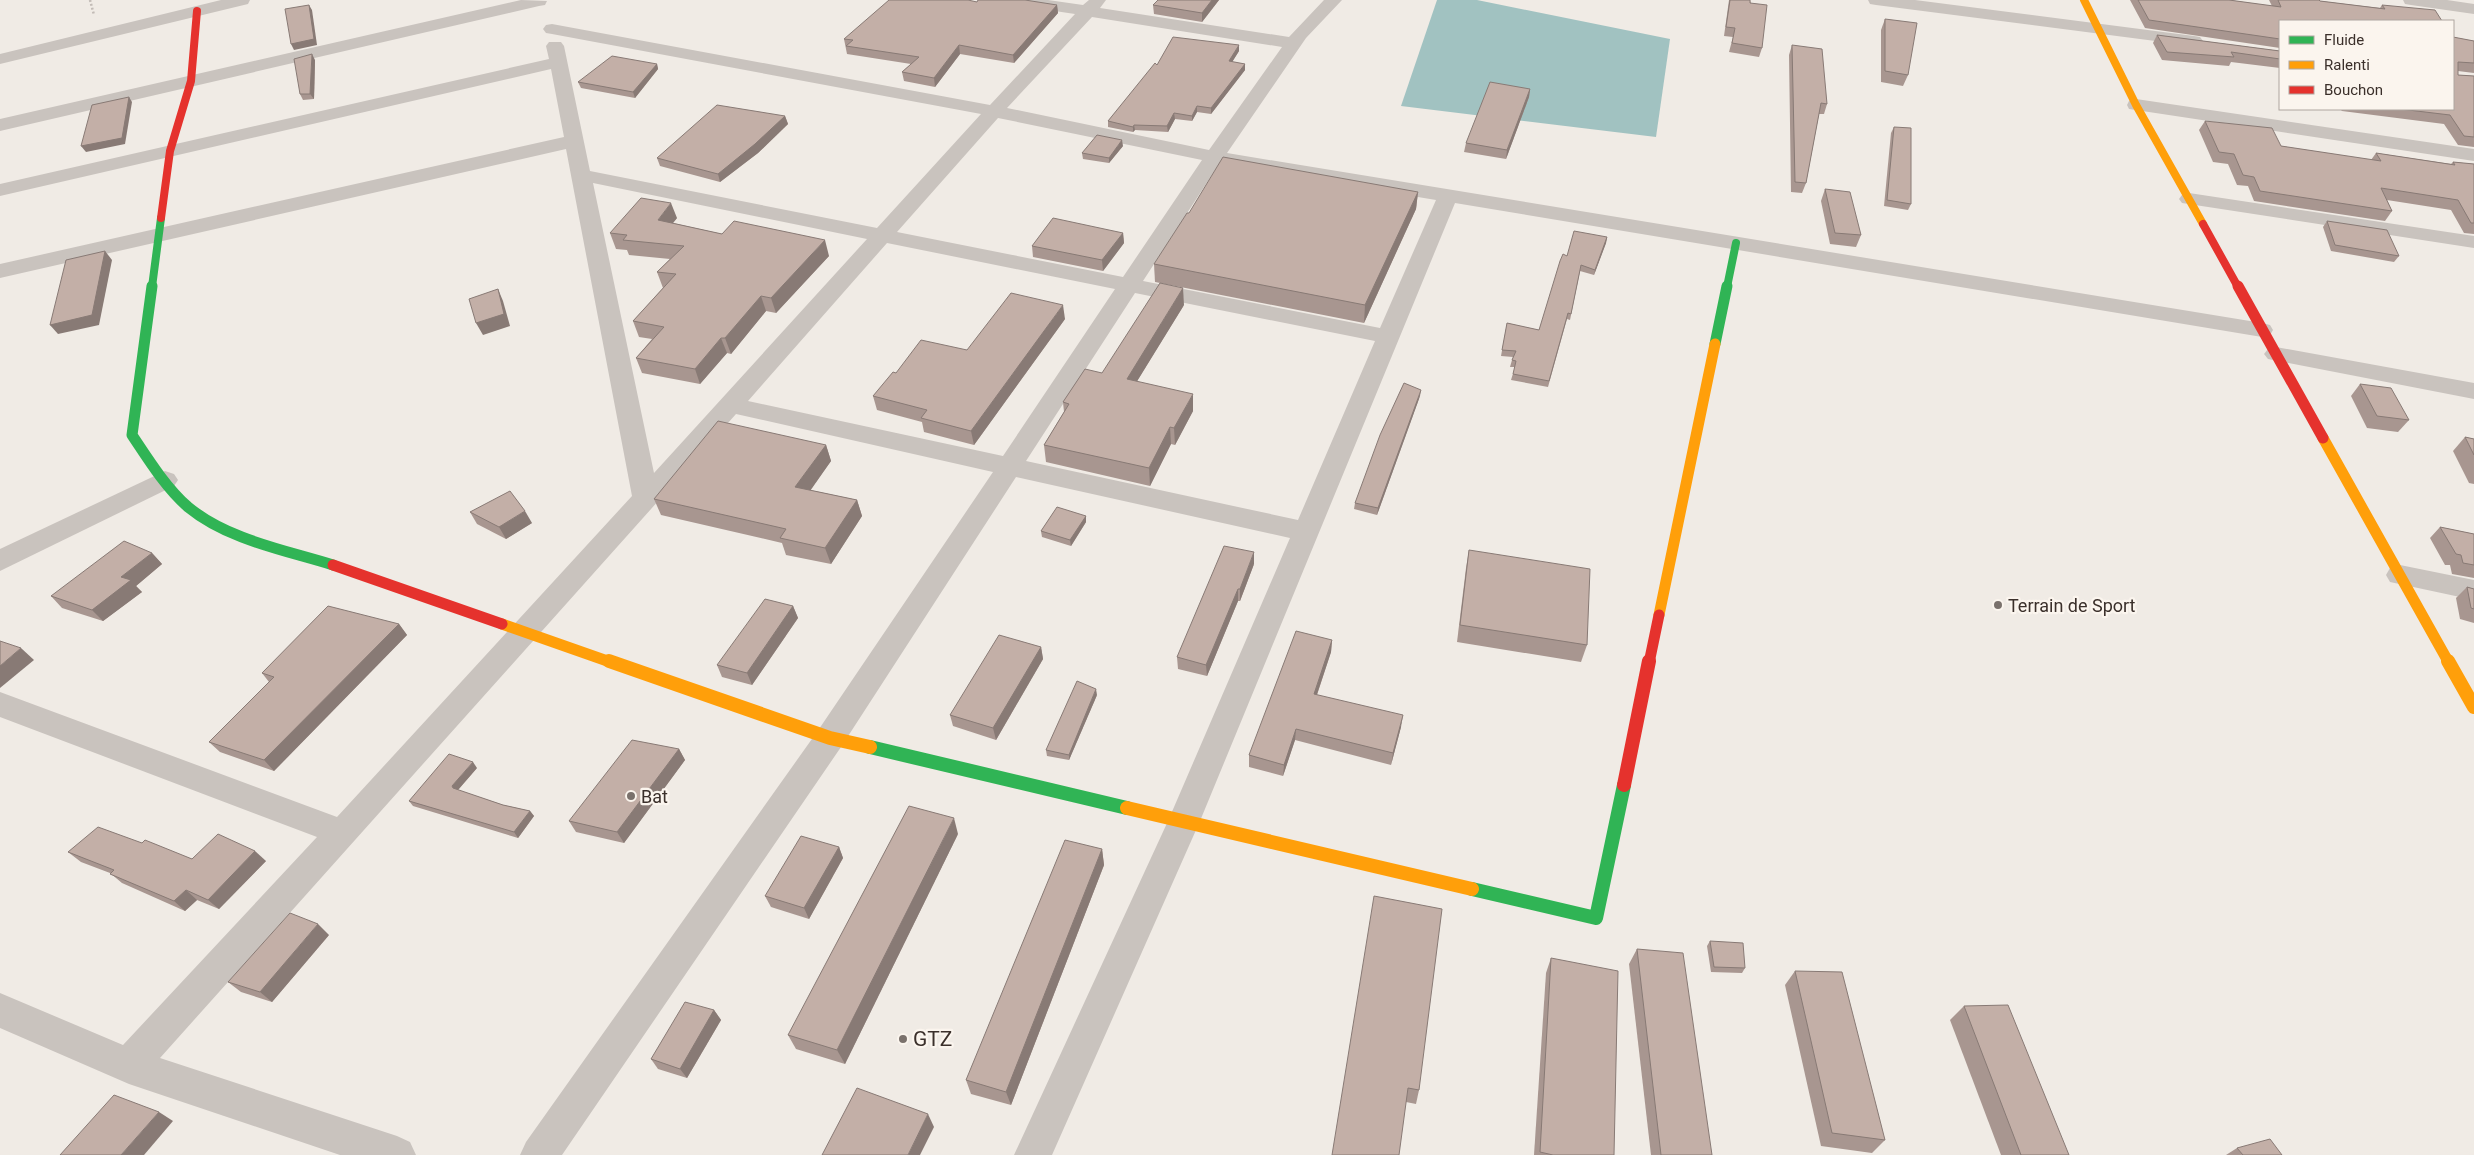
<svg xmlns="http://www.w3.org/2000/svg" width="2474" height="1155" font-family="Roboto,sans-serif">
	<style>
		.water { fill: #a1c2c1 }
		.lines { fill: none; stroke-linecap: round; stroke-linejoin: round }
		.path { stroke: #c2bbb6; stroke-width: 2.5; stroke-dasharray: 2 2; stroke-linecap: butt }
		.street { fill: #c9c3be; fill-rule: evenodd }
		.fast-far2 { stroke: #30b455; stroke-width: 8 }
		.fast-far1 { stroke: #30b455; stroke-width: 11 }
		.fast { stroke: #30b455; stroke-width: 14 }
		.slow-far2 { stroke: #ff9f0a; stroke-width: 8 }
		.slow-far1 { stroke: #ff9f0a; stroke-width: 11 }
		.slow { stroke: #ff9f0a; stroke-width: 14 }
		.jam-far2 { stroke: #e5322d; stroke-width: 8 }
		.jam-far1 { stroke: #e5322d; stroke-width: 11 }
		.jam { stroke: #e5322d; stroke-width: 14 }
		.wall { fill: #a89690 }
		.shaded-wall { fill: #887a75 }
		.building { fill: #c3afa7; stroke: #887a75 }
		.poi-dot { fill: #7a716c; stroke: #fbf5ee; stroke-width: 2 }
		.labels { text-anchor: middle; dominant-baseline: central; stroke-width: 4.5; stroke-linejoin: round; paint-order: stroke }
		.poi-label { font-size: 18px; fill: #3b302b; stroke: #fbf5ee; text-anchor: start }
		.near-poi-label { font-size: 21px; fill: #3b302b; stroke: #fbf5ee; text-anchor: start }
	</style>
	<rect width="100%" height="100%" fill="#f0ebe5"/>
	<polygon class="water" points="1437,0 1477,0 1670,39 1656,137 1401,106"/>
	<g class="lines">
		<polyline class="path" points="90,0 94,15"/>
		<g class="street">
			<polygon points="221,0 250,0 248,4 0,64 0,54"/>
			<polygon points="521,0 547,1 545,5 539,6 0,131 0,119"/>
			<path d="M1007,0h41l35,5 6,-5h17l-6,8 189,29 35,-37h18l-36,38 -79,115 1035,170 8,2 3,5 -3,5 -8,2 -807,-134 -255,618 -148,334h-38l154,-334 122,-283 -274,-61 -175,270 -279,408h-42l6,-13 293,-413 174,-257 -257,-58 -576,644 237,78 13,6 6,13h-76l-211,-71 -129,-56v-35l123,52 194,-208 -317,-120v-25l337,125 295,-321 -66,-347 -566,129v-14l564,-127 -13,-68 -551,127v-12l549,-125 -3,-13 3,-4h12l3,4 26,125 287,57 104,-114 -429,-80 -6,-1 -3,-4 3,-4 6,-1 438,81 85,-91 -60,-9 -6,-1zM1092,17l190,30 -73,103 -202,-42zM998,118l204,42 -79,117 -226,-45zM1219,164l217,36 -56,128 -237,-47zM593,183l274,56 -213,234zM887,243l228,46 -112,167 -255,-55zM1135,293l240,48 -77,179 -272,-59z"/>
			<polygon points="1868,0 1915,0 2194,36 2200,37 2203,41 2200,45 2194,46 1876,5 1870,4"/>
			<polygon points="2403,0 2447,0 2474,4 2474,14 2411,5 2405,4"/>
			<polygon points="2136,99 2474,149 2474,161 2129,109 2127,105 2129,101"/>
			<polygon points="2189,193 2474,236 2474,248 2182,203 2179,199 2182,195"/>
			<polygon points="2276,347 2474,383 2474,399 2268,359 2264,354 2268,349"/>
			<polygon points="165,471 174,474 178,480 174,486 0,571 0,549"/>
			<polygon points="2400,565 2474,580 2474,600 2390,582 2386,575 2390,568"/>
		</g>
		<g class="fast-far2">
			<polyline points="152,287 161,218"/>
			<polyline points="1727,287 1736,243"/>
		</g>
		<g class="fast-far1">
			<path d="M152,286l-20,149c16,24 34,53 56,72 40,33 97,43 145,58"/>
			<polyline points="1715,344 1727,286"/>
		</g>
		<g class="fast">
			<polyline points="870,747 1127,808"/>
			<polyline points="1472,889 1596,918 1624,785"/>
		</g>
		<polyline class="slow-far2" points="2084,0 2136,105 2203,224"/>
		<g class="slow-far1">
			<polyline points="2323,438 2449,663"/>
			<polyline points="1659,615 1715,344"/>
			<polyline points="502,624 613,663"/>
		</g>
		<g class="slow">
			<polyline points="609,661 830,738 870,747"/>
			<polyline points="2448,661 2474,707"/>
			<polyline points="1127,808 1472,889"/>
		</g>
		<g class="jam-far2">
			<polyline points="161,218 170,151 191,81 197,11"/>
			<polyline points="2203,224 2238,287"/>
		</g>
		<g class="jam-far1">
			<polyline points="2238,286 2323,438"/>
			<polyline points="333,565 502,624"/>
			<polyline points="1649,663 1659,615"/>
		</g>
		<polyline class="jam" points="1624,785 1649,661"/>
	</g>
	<g class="wall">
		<polygon points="1158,0 1219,0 1202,22 1154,14 1153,5"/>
		<polygon points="1729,0 1750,0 1762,48 1759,57 1729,52 1733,37 1724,36"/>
		<polygon points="2130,0 2229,0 2272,6 2269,0 2319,0 2320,1 2380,8 2382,5 2442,21 2280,21 2280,48 2145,28"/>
		<polygon points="977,2 1057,5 1058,13 1014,63 960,54 935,87 904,81 902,72 911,64 847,54 844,39"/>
		<polygon points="1885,19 1908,75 1903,86 1881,82 1881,30"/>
		<polygon points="2157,35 2280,51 2280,68 2231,62 2229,66 2162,60 2153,43"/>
		<polygon points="2453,37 2474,41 2474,73 2458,71 2458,75 2474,76 2474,147 2458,145 2444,124 2342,111 2340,109 2453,109"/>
		<polygon points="1792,45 1827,104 1824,114 1819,114 1806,183 1802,193 1791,192 1789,55"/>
		<polygon points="1239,51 1232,62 1245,64 1245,70 1211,114 1197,112 1192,121 1175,119 1168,132 1135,130 1133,132 1108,127 1108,121 1157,65"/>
		<polygon points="315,60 314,99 303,100 300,94"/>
		<polygon points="657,64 658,69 635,98 581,88 578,82"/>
		<polygon points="1530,89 1529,97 1506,159 1464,152 1466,143"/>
		<polygon points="785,116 788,124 758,153 720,182 660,166 657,158"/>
		<polygon points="2205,121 2281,146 2371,160 2376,153 2451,164 2453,162 2474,164 2474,234 2464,233 2451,210 2387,200 2392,211 2385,221 2254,201 2248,186 2237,185 2228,164 2213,162 2199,130"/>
		<polygon points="1894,127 1911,204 1908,210 1884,206 1891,133"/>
		<polygon points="1123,146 1109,163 1083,159 1082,153"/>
		<polygon points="1825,189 1861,235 1856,247 1830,244 1821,201"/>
		<polygon points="1418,192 1416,209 1364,323 1155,282 1154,264"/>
		<polygon points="677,218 673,223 722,234 829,256 776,313 766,311 731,354 727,353 700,384 642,373 636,358 652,339 639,337 633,321 663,288 657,272 670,259 629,255 627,250 616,249 610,233"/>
		<polygon points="2327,221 2399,256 2394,262 2331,251 2323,227"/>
		<polygon points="1123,233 1124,243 1103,271 1033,257 1032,246"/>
		<polygon points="1607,237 1606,243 1594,275 1580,271 1570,320 1567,319 1548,387 1511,380 1515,367 1510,367 1512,360 1513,357 1501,356 1507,323 1539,330 1567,256"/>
		<polygon points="1184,305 1137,381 1193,411 1175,445 1171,444 1150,486 1046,462 1044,445 1064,412 1063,402 1102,373"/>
		<polygon points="1065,319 974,445 924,432 922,422 877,410 873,396 896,373"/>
		<polygon points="2360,384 2409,420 2398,432 2367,428 2351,396"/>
		<polygon points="1420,396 1377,515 1354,509 1355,503"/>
		<polygon points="2465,437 2474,439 2474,484 2469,483 2453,451"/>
		<polygon points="826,445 831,461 810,490 857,500 862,516 831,564 786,555 782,543 661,515 654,499"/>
		<polygon points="470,512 532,523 506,539 477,524"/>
		<polygon points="1086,516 1086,522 1071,546 1042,537 1041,531"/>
		<polygon points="2440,527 2474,534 2474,578 2452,574 2450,565 2445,565 2430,538"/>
		<polygon points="1469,550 1587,645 1581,662 1457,642 1466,568"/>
		<polygon points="152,553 162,564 136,586 142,592 103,621 62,608 51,596"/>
		<polygon points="1254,564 1240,601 1238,601 1207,676 1178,669 1177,657"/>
		<polygon points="2467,587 2474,589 2474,623 2460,619 2456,598"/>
		<polygon points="793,606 798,618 752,685 722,677 717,665"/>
		<polygon points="399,624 407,635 274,771 220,752 209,742 269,682 262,673"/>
		<polygon points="1332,640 1331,652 1317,695 1401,727 1391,765 1295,740 1283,776 1249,767 1249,755"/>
		<polygon points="1041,647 1043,659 996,740 953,726 950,715"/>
		<polygon points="1097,695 1069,760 1047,756 1046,750"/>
		<polygon points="679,749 685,760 624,843 576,832 569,821"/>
		<polygon points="477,768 458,790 503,805 530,811 534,816 518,838 413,806 409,801"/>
		<polygon points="958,834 845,1064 796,1049 788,1035"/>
		<polygon points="142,843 192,859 266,861 219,909 197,900 185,911 122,883 110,873 81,862 68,852"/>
		<polygon points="839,847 843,858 809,919 771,907 765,896"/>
		<polygon points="1102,849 1104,865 1011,1105 971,1094 966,1080"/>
		<polygon points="1374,896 1419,1090 1416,1104 1406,1102"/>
		<polygon points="329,935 272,1002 241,992 228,982"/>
		<polygon points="1710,941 1745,968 1742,973 1711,972 1707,946"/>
		<polygon points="1637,949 1712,1155 1651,1155 1629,964"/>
		<polygon points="1551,958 1614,1155 1534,1155 1546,973"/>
		<polygon points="1795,971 1885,1140 1872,1153 1821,1146 1785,985"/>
		<polygon points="1964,1006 2069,1155 2001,1155 1950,1020"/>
		<polygon points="714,1010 721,1020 687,1078 658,1069 651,1059"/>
		<polygon points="2237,1148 2282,1155 2226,1155"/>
	</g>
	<g class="shaded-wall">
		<polygon points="1212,0 1219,0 1202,22 1202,13"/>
		<polygon points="309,5 312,10 317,45 294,50 291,44"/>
		<polygon points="1057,5 1058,13 1014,63 1013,55"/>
		<polygon points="959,45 960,54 935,87 934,78"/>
		<polygon points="1239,45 1239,51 1229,67 1229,61"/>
		<polygon points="312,54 315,60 314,99 310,94"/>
		<polygon points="657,64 658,69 635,98 633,92"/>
		<polygon points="1245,64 1245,70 1211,114 1211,108"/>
		<polygon points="1530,89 1529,97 1506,159 1507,150"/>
		<polygon points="129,97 132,102 125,144 86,152 81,146"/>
		<polygon points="1197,106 1197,112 1192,121 1192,116"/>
		<polygon points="1174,113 1175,119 1168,132 1167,126"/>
		<polygon points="785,116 788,124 758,153 720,182 718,174"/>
		<polygon points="1134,125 1135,130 1133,132 1133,127"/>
		<polygon points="1122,140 1123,146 1109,163 1109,158"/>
		<polygon points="1418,192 1416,209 1364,323 1365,305"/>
		<polygon points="671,203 677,218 663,235 658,220"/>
		<polygon points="1123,233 1124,243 1103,271 1102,260"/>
		<polygon points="1607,237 1606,243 1594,275 1595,270"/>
		<polygon points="825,240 829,256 776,313 771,298"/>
		<polygon points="105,251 112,260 99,325 58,334 50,325"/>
		<polygon points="1183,288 1184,305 1128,396 1127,379"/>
		<polygon points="498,289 503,301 510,326 483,335 476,323"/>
		<polygon points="761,296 766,311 731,354 725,338"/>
		<polygon points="1063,305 1065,319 974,445 971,431"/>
		<polygon points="721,338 727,353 700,384 695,369"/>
		<polygon points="1421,390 1420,396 1377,515 1378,508"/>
		<polygon points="1193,394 1193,411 1175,445 1174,428"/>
		<polygon points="1170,427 1171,444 1150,486 1149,468"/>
		<polygon points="826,445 831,461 801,504 795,487"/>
		<polygon points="857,500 862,516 831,564 825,548"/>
		<polygon points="525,511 532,523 506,539 499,527"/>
		<polygon points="1086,516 1086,522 1071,546 1070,540"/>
		<polygon points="1254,552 1254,564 1240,601 1240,589"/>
		<polygon points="152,553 162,564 136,586 142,592 103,621 92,610 121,577"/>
		<polygon points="1238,589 1238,601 1207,676 1206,665"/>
		<polygon points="793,606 798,618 752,685 747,673"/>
		<polygon points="399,624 407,635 274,771 264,760"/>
		<polygon points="1332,640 1331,652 1313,706 1314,694"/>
		<polygon points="1041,647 1043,659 996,740 993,728"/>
		<polygon points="21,648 34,660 0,688 0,666"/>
		<polygon points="1096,689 1097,695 1069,760 1069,755"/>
		<polygon points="1403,715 1401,727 1391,765 1393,753"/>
		<polygon points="1296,729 1295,740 1283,776 1284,765"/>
		<polygon points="679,749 685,760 624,843 617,832"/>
		<polygon points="473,762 477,768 457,791 453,788 452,786"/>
		<polygon points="530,811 534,816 518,838 514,832"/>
		<polygon points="954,818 958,834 845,1064 837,1050"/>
		<polygon points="839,847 843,858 809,919 804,908"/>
		<polygon points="1102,849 1104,865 1011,1105 1006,1092"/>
		<polygon points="255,851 266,861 219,909 208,900"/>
		<polygon points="186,890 197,900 185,911 174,901"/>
		<polygon points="318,924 329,935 272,1002 260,992"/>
		<polygon points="714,1010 721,1020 687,1078 680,1069"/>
		<polygon points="159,1112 173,1121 144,1155 121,1155"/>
		<polygon points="928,1114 934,1127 920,1155 908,1155"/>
	</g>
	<g class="building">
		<polygon points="889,0 968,0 977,2 978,0 1025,0 1057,5 1013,55 959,45 934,78 902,72 919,57 846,46 853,40 844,39"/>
		<polygon points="1158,0 1212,0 1202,13 1153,5"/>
		<polygon points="1730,0 1750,0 1750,3 1767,5 1762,48 1732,43 1735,28 1726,27"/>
		<polygon points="2138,0 2229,0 2281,7 2278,0 2319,0 2320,1 2385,9 2382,5 2435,10 2442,21 2280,21 2280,39 2149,20"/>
		<polygon points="309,5 314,39 291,44 285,9"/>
		<polygon points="1885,19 1917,23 1908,75 1885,71"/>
		<polygon points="2157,35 2280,51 2280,59 2231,52 2234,57 2167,52"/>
		<polygon points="1173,37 1239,45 1229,61 1245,64 1211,108 1197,106 1192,116 1174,113 1167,126 1134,125 1133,127 1108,121 1155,63 1157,65"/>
		<polygon points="2453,37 2474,41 2474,63 2458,62 2458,75 2474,76 2474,137 2464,136 2450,115 2400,109 2453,109"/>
		<polygon points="1792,45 1822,49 1827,104 1821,103 1806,183 1795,182"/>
		<polygon points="312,54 310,94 300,94 294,59"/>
		<polygon points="612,56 657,64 633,92 578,82"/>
		<polygon points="1490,82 1530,89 1507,150 1466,143"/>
		<polygon points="129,97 122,138 81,146 92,105"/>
		<polygon points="717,105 785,116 755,144 718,174 657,158"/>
		<polygon points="2205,121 2272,128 2281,146 2381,161 2376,153 2455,165 2453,162 2474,164 2474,223 2471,223 2458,200 2381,188 2392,211 2260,191 2254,177 2243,175 2234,154 2219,152"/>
		<polygon points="1894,127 1911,128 1911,204 1887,200"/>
		<polygon points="1097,135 1122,140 1109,158 1082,153"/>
		<polygon points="1223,157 1418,192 1365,305 1154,264 1187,213 1189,213"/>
		<polygon points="1825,189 1850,192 1861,235 1835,233"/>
		<polygon points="641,198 671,203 658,220 722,234 734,221 825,240 771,298 761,296 725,338 721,338 695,369 636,358 664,327 633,321 676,274 657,272 684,246 623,240 627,235 610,233"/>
		<polygon points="1053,218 1123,233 1102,260 1032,246"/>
		<polygon points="2327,221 2387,230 2399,256 2335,245"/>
		<polygon points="1574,231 1607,237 1595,270 1581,265 1571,314 1568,313 1549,381 1513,374 1516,361 1512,360 1516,351 1502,350 1507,323 1539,330 1560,261 1563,254 1567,256"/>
		<polygon points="105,251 92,315 50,325 66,260"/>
		<polygon points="1160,283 1183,288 1127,379 1193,394 1174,428 1170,427 1149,468 1044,445 1069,404 1063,402 1085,369 1102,373"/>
		<polygon points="498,289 504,314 476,323 469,299"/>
		<polygon points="1011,293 1063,305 971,431 921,418 927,410 873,396 893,372 896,373 921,340 967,350"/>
		<polygon points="1404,383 1421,390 1378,508 1355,503 1380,435"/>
		<polygon points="2360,384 2391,388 2409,420 2377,416"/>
		<polygon points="718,421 826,445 795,487 857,500 825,548 780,538 786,529 654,499"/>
		<polygon points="2465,437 2474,439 2474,455"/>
		<polygon points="510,491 525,511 499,527 470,512"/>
		<polygon points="1057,507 1086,516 1070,540 1041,531"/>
		<polygon points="2440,527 2474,534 2474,565 2463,563 2461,555 2456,554"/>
		<polygon points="124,541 152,553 121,577 131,580 92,610 51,596"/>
		<polygon points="1224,546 1254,552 1240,589 1238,589 1206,665 1177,657"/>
		<polygon points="1469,550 1590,569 1587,645 1460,625"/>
		<polygon points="2467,587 2474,589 2474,609 2471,608"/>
		<polygon points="765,599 793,606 747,673 717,665"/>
		<polygon points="328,606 399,624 264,760 209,742 274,677 262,673"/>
		<polygon points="1296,631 1332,640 1314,694 1403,715 1393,753 1296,729 1284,765 1249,755"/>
		<polygon points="999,635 1041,647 993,728 950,715"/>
		<polygon points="0,641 21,648 0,666"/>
		<polygon points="1077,681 1096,689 1069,755 1046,750"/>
		<polygon points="632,740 679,749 617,832 569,821"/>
		<polygon points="449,754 473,762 452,786 453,788 503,805 530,811 514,832 409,801"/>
		<polygon points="909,806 954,818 837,1050 788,1035"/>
		<polygon points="98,827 142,843 145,840 192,859 218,834 255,851 208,900 186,890 174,901 110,874 114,870 68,852"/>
		<polygon points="801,836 839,847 804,908 765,896"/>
		<polygon points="1065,840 1102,849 1006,1092 966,1080"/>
		<polygon points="1374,896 1442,909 1419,1090 1408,1088 1399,1155 1332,1155"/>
		<polygon points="290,913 318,924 260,992 228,982"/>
		<polygon points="1710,941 1743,943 1745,968 1714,967"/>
		<polygon points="1637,949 1683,953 1712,1155 1661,1155"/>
		<polygon points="1551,958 1618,971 1614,1155 1553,1155 1540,1152"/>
		<polygon points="1795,971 1842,972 1885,1140 1832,1133"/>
		<polygon points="685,1002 714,1010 680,1069 651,1059"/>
		<polygon points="2008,1005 2069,1155 2021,1155 1964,1006"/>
		<polygon points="857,1088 928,1114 908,1155 822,1155"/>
		<polygon points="114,1095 159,1112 121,1155 60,1155"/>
		<polygon points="2270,1139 2282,1155 2243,1155 2237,1148"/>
	</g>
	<g class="poi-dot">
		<circle cx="1998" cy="605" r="5"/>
		<circle cx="631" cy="796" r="5"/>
		<circle cx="903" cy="1039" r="5"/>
	</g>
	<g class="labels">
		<g class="poi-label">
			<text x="2008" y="605">Terrain de Sport</text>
			<text x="641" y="796">Bat</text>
		</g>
		<g class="near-poi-label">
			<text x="913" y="1039">GTZ</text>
		</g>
	</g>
	<rect x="2279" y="20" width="175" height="90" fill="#fbf5ee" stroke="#aea6a0"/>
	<rect x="2289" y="36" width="25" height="8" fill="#30b455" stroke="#aea6a0"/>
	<text x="2324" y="45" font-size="15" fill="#3b302b">Fluide</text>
	<rect x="2289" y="61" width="25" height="8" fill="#ff9f0a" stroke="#aea6a0"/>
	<text x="2324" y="70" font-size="15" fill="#3b302b">Ralenti</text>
	<rect x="2289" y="86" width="25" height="8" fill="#e5322d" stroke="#aea6a0"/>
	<text x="2324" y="95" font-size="15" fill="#3b302b">Bouchon</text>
</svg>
